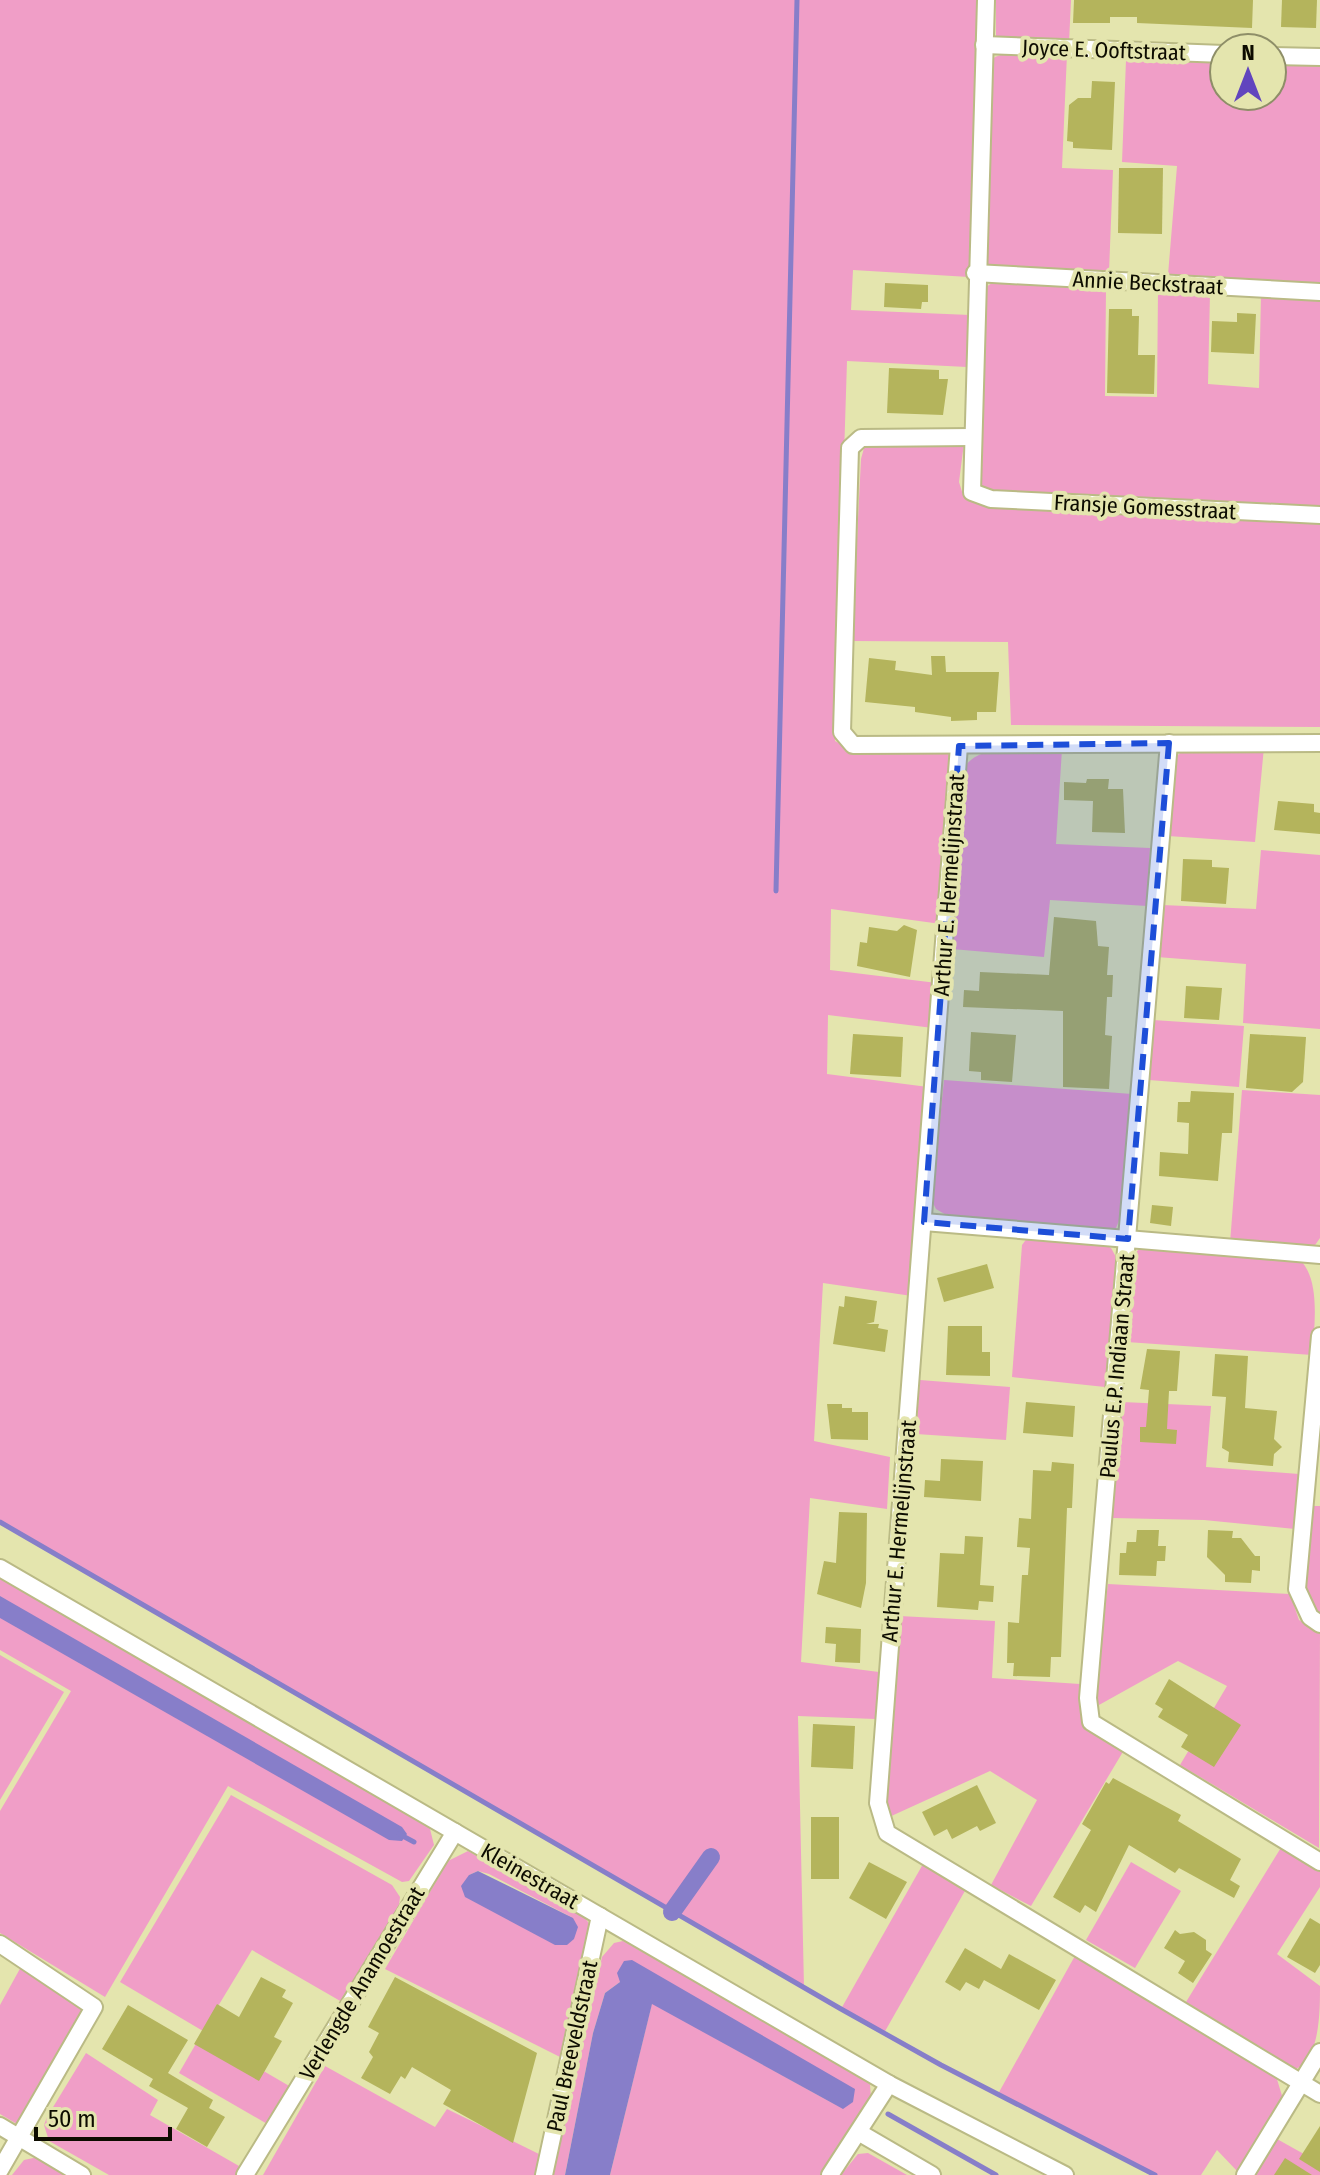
<svg xmlns="http://www.w3.org/2000/svg" width="1320" height="2175" font-family="'Fira Sans Condensed',sans-serif">
	<style>
		.green { fill: #f09ec7; fill-rule: evenodd }
		.water { fill: #877ec9 }
		.lines { fill: none; stroke-linecap: round; stroke-linejoin: round }
		.stream { stroke: #877ec9; stroke-width: 5 }
		.canal { stroke: #877ec9; stroke-width: 18 }
		.building { fill: #b4b45c }
		.street-casing { stroke: #baba85; stroke-width: 20 }
		.street { stroke: #fff; stroke-width: 16 }
		.marked { fill: #1d4ed8; fill-opacity: 0.2; stroke: #1d4ed8; stroke-width: 6; stroke-dasharray: 16 10; stroke-linejoin: round }
		.labels { text-anchor: middle; dominant-baseline: central; stroke-width: 8; stroke-linejoin: round; paint-order: stroke }
		.street-label { font-size: 22px; fill: #0d0c00; stroke: #e4e5ae }
	</style>
	<rect width="100%" height="100%" fill="#e4e5ae"/>
	<g class="green">
		<polygon points="0,0 980,0 969,277 853,270 851,310 970,315 967,367 847,361 835,741 854,751 948,754 954,758 941,924 831,909 830,970 937,983 933,1028 828,1015 827,1074 928,1087 912,1296 823,1283 814,1441 890,1457 887,1509 810,1498 801,1662 879,1672 875,1719 798,1716 804,1987 0,1522"/>
		<polygon points="996,0 1071,0 1069,43 1002,41 996,37"/>
		<polygon points="1006,53 1067,54 1062,168 1113,170 1109,272 989,265 982,257 988,65 995,57"/>
		<polygon points="1126,60 1224,63 1224,96 1272,96 1272,64 1320,65 1320,285 1168,275 1177,166 1122,162"/>
		<polygon points="995,281 1106,288 1105,396 1157,397 1158,290 1210,293 1208,384 1259,388 1261,295 1320,298 1320,510 992,494 979,487 983,289"/>
		<polygon points="875,443 964,443 959,482 963,495 975,502 1003,509 1320,522 1320,727 1011,725 1008,642 852,641 861,459 864,448"/>
		<polygon points="1264,747 1255,842 1168,836 1174,759 1182,751"/>
		<path d="M1062,749l-6,95 94,4 -3,58 -97,-6 -6,57 -92,-8 14,-184c19,-24 67,-15 96,-16z"/>
		<polygon points="1261,850 1320,855 1320,1029 1243,1023 1246,964 1157,957 1162,905 1256,909"/>
		<polygon points="1153,1020 1244,1026 1239,1087 1149,1080"/>
		<polygon points="944,1080 1132,1094 1123,1211 1116,1228 1106,1231 948,1216 936,1209 932,1201"/>
		<polygon points="1242,1090 1320,1095 1320,1238 1313,1248 1230,1243"/>
		<polygon points="1028,1237 1102,1243 1111,1248 1116,1257 1105,1387 1012,1377 1022,1245"/>
		<path d="M1152,1245l148,15c20,19 15,64 12,95l-185,-13 6,-86 7,-8z"/>
		<polygon points="920,1380 1010,1387 1006,1440 916,1434"/>
		<polygon points="1122,1402 1211,1406 1206,1467 1299,1474 1295,1529 1204,1520 1112,1518"/>
		<path d="M1313,1506h7v110c-29,-23 -11,-79 -7,-110z"/>
		<polygon points="0,1571 429,1825 434,1845 409,1881 402,1882 228,1786 105,1997 0,1933 0,1811 71,1691 0,1650"/>
		<polygon points="1108,1584 1290,1594 1299,1620 1320,1632 1319,1848 1180,1765 1227,1686 1178,1661 1099,1705 1094,1693"/>
		<path d="M899,1616l96,5 -3,57 88,6c-2,45 8,44 44,66l-93,156 -40,-21 46,-85 -47,-29 -103,47 -3,-17z"/>
		<polygon points="0,1655 64,1692 0,1800"/>
		<polygon points="231,1795 392,1885 400,1897 399,1905 342,2002 252,1950 203,2031 120,1982"/>
		<path d="M1282,1846l38,23v18l-43,67 43,32c0,26 0,72 -24,83l-110,-67z"/>
		<path d="M468,1851l117,67 6,8 -27,133 -179,-90 63,-108zM478,1871l11,3 84,44 -104,-43z"/>
		<polygon points="1131,1862 1181,1891 1135,1968 1086,1940"/>
		<polygon points="923,1864 966,1889 884,2033 841,2009"/>
		<polygon points="623,1941 826,2055 827,2059 870,2084 871,2099 826,2175 610,2175 652,2003 843,2109 620,1982 605,1993 593,2033 565,2175 553,2175 602,1957 614,1943"/>
		<polygon points="1076,1954 1276,2076 1283,2099 1237,2171 1217,2150 1201,2175 1156,2175 998,2094"/>
		<polygon points="22,1965 77,1997 87,2014 25,2122 17,2124 0,2114 0,2005"/>
		<polygon points="201,2035 291,2087 269,2125 179,2073"/>
		<polygon points="86,2053 158,2100 150,2115 246,2170 243,2175 109,2175 49,2141 44,2125 47,2117"/>
		<polygon points="325,2066 435,2127 447,2109 541,2155 536,2175 263,2175"/>
		<polygon points="1277,2139 1320,2163 1320,2175 1256,2175"/>
		<polygon points="868,2153 907,2175 841,2175 858,2154"/>
		<polygon points="38,2157 74,2175 12,2175 24,2160"/>
	</g>
	<g class="water">
		<polygon points="0,1596 402,1827 407,1834 402,1841 389,1840 0,1618"/>
		<polygon points="478,1871 573,1918 578,1927 574,1939 567,1945 555,1945 465,1897 461,1886 469,1875"/>
		<polygon points="632,1960 855,2089 853,2102 843,2109 652,2004 610,2175 565,2175 593,2033 605,1993 620,1982 617,1973 624,1961"/>
	</g>
	<g class="lines">
		<g class="stream">
			<polyline points="776,891 797,0"/>
			<polyline points="0,1522 841,2009 941,2065 1155,2175"/>
			<polyline points="399,1834 414,1842"/>
			<polyline points="888,2114 996,2175"/>
		</g>
		<polyline class="canal" points="672,1912 711,1857"/>
	</g>
	<g class="building">
		<polygon points="1074,0 1253,0 1252,28 1137,23 1137,17 1110,17 1110,23 1073,23"/>
		<polygon points="1282,0 1317,0 1316,28 1281,27"/>
		<polygon points="1092,81 1115,82 1112,150 1073,148 1073,142 1067,141 1069,105 1078,98 1091,98"/>
		<polygon points="1119,168 1163,168 1162,234 1118,233"/>
		<polygon points="885,283 928,285 928,302 922,302 921,309 884,307"/>
		<polygon points="1109,309 1132,309 1132,316 1139,316 1138,355 1155,355 1154,394 1107,393"/>
		<polygon points="1237,313 1256,314 1254,354 1211,352 1212,321 1237,322"/>
		<polygon points="889,368 939,370 939,379 948,379 943,415 887,413"/>
		<polygon points="931,656 945,656 946,672 999,672 996,712 977,712 977,720 951,721 951,717 915,712 915,707 865,702 869,658 896,661 895,670 932,675"/>
		<polygon points="1087,779 1109,779 1108,789 1123,789 1125,833 1092,832 1093,801 1064,800 1064,782 1086,783"/>
		<polygon points="1278,801 1314,804 1314,812 1320,813 1320,834 1274,830"/>
		<polygon points="1183,859 1212,860 1212,867 1229,868 1226,904 1181,901"/>
		<polygon points="1054,917 1096,921 1098,946 1109,947 1107,975 1113,975 1112,997 1107,997 1105,1035 1112,1036 1109,1089 1063,1087 1063,1011 963,1007 964,990 979,991 980,972 1049,975"/>
		<polygon points="904,925 917,930 910,977 857,966 860,942 867,943 869,927 897,931"/>
		<polygon points="1186,986 1222,988 1219,1020 1184,1018"/>
		<polygon points="971,1032 1016,1035 1012,1082 981,1080 981,1072 969,1071"/>
		<polygon points="853,1034 903,1037 901,1077 850,1074"/>
		<polygon points="1250,1034 1306,1037 1303,1082 1292,1092 1246,1088"/>
		<polygon points="1191,1091 1234,1093 1232,1133 1222,1133 1218,1181 1159,1176 1160,1152 1188,1154 1189,1123 1177,1122 1178,1102 1190,1102"/>
		<polygon points="1152,1205 1173,1207 1171,1226 1150,1223"/>
		<polygon points="987,1264 994,1288 944,1302 937,1278"/>
		<polygon points="845,1296 877,1301 874,1322 866,1324 879,1324 878,1328 888,1330 885,1352 833,1344 839,1306 844,1307"/>
		<polygon points="948,1326 982,1326 982,1352 990,1352 990,1376 946,1375"/>
		<polygon points="1147,1349 1180,1351 1177,1391 1169,1391 1167,1429 1177,1430 1176,1444 1140,1442 1140,1427 1146,1427 1149,1390 1140,1389"/>
		<polygon points="1215,1354 1248,1356 1245,1408 1277,1411 1274,1439 1282,1447 1274,1454 1273,1466 1228,1462 1229,1452 1222,1448 1226,1397 1212,1396"/>
		<polygon points="1026,1402 1075,1406 1073,1437 1023,1433"/>
		<polygon points="827,1404 842,1404 842,1408 852,1408 852,1412 868,1412 868,1440 831,1439"/>
		<polygon points="941,1459 983,1461 981,1501 924,1497 925,1480 940,1481"/>
		<polygon points="1052,1462 1074,1464 1072,1508 1067,1508 1061,1657 1051,1657 1050,1677 1013,1676 1014,1663 1007,1663 1008,1622 1019,1623 1022,1575 1028,1575 1030,1548 1017,1547 1019,1518 1031,1519 1033,1470 1051,1471"/>
		<polygon points="839,1512 867,1513 866,1583 861,1608 817,1594 824,1561 836,1563"/>
		<polygon points="1137,1530 1159,1530 1158,1546 1166,1546 1165,1561 1157,1561 1156,1576 1119,1575 1120,1553 1126,1553 1127,1542 1136,1542"/>
		<polygon points="1208,1530 1233,1531 1232,1538 1241,1538 1255,1556 1260,1556 1260,1571 1252,1570 1251,1583 1225,1582 1225,1575 1207,1557"/>
		<polygon points="965,1536 983,1537 980,1585 994,1586 993,1602 979,1601 978,1610 937,1607 940,1553 964,1554"/>
		<polygon points="826,1627 861,1629 860,1663 835,1662 836,1644 825,1643"/>
		<polygon points="1169,1679 1241,1725 1214,1767 1181,1747 1188,1735 1158,1717 1163,1709 1155,1704"/>
		<polygon points="813,1724 855,1726 853,1769 811,1767"/>
		<polygon points="1113,1778 1181,1815 1178,1821 1241,1859 1230,1880 1240,1886 1234,1898 1179,1868 1175,1873 1129,1845 1096,1912 1085,1905 1080,1913 1053,1897 1091,1830 1082,1824 1106,1782 1109,1784"/>
		<polygon points="977,1785 996,1823 980,1831 977,1826 952,1839 947,1829 934,1836 922,1812"/>
		<rect x="811" y="1817" width="28" height="62"/>
		<polygon points="869,1862 907,1882 886,1919 849,1898"/>
		<polygon points="1310,1918 1320,1924 1320,1965 1315,1973 1287,1957"/>
		<polygon points="1175,1930 1180,1934 1194,1932 1206,1940 1206,1950 1212,1954 1193,1983 1178,1973 1185,1961 1164,1948"/>
		<polygon points="965,1948 1001,1969 1009,1954 1056,1980 1039,2010 984,1980 979,1989 966,1982 960,1991 945,1982"/>
		<polygon points="261,1977 286,1990 282,1997 293,2003 274,2037 282,2041 259,2081 194,2044 217,2004 239,2017"/>
		<polygon points="395,1977 537,2053 513,2143 443,2104 451,2090 412,2067 405,2079 401,2076 390,2094 361,2078 373,2057 369,2052 379,2033 368,2027"/>
		<polygon points="128,2005 188,2040 168,2073 213,2100 209,2108 225,2117 207,2147 176,2129 188,2108 149,2086 153,2079 102,2049"/>
		<polygon points="1320,2126 1320,2172 1299,2159"/>
		<polygon points="1285,2158 1312,2175 1274,2175"/>
	</g>
	<g class="lines">
		<g class="street-casing">
			<g id="street">
				<polyline points="986,0 972,492 991,499 1320,515"/>
				<polyline points="984,45 1224,54"/>
				<polyline points="1272,56 1320,57"/>
				<polyline points="975,273 1320,292"/>
				<polyline points="972,437 861,438 850,448 842,732 853,745 1320,743"/>
				<polyline points="1169,743 1088,1698 1091,1722 1320,1862"/>
				<polyline points="959,746 878,1803 887,1833 1320,2094"/>
				<polyline points="924,1222 1320,1255"/>
				<polyline points="1320,1336 1297,1589 1310,1617 1320,1624"/>
				<polyline points="0,1568 889,2084 1065,2175"/>
				<polyline points="0,1944 94,2007 0,2170"/>
				<polyline points="0,2126 82,2175"/>
				<polyline points="860,2133 932,2175"/>
				<polyline points="245,2175 455,1832"/>
				<polyline points="544,2175 600,1916"/>
				<polyline points="830,2175 889,2084"/>
				<polyline points="1245,2175 1320,2052"/>
			</g>
		</g>
		<use href="#street" class="street"/>
	</g>
	<path class="marked" d="M1169,743l-41,496 -204,-17 35,-476z"/>
	<g class="labels">
		<g class="street-label">
			<text transform="translate(1104 50) rotate(2)">Joyce E. Ooftstraat</text>
			<text transform="translate(1148 283) rotate(3)">Annie Beckstraat</text>
			<text transform="translate(1145 507) rotate(3)">Fransje Gomesstraat</text>
			<text transform="translate(949 885) rotate(-86)">Arthur E. Hermelijnstraat</text>
			<text transform="translate(1117 1366) rotate(-85)">Paulus E.P. Indiaan Straat</text>
			<text transform="translate(899 1531) rotate(-85)">Arthur E. Hermelijnstraat</text>
			<text transform="translate(530 1876) rotate(30)">Kleinestraat</text>
			<text transform="translate(362 1983) rotate(-59)">Verlengde Anamoestraat</text>
			<text transform="translate(572 2046) rotate(-78)">Paul Breeveldstraat</text>
		</g>
	</g>
	<g transform="translate(1248 72)"><circle r="38" fill="#e4e5ae" stroke="#8e8e68" stroke-width="2"/>
	<path d="M0-6L14 30L0 20L-14 30Z" fill="#6145be"/>
	<text y="-12" font-size="22" font-weight="bold" text-anchor="middle" fill="#0d0c00">N</text>
	</g>
	<path d="M36 2127v12h134v-12" fill="none" stroke="#0d0c00" stroke-width="4"/>
	<text x="48" y="2127" font-size="24" fill="#0d0c00" stroke="#e4e5ae" stroke-width="6" paint-order="stroke">50 m</text>
</svg>
